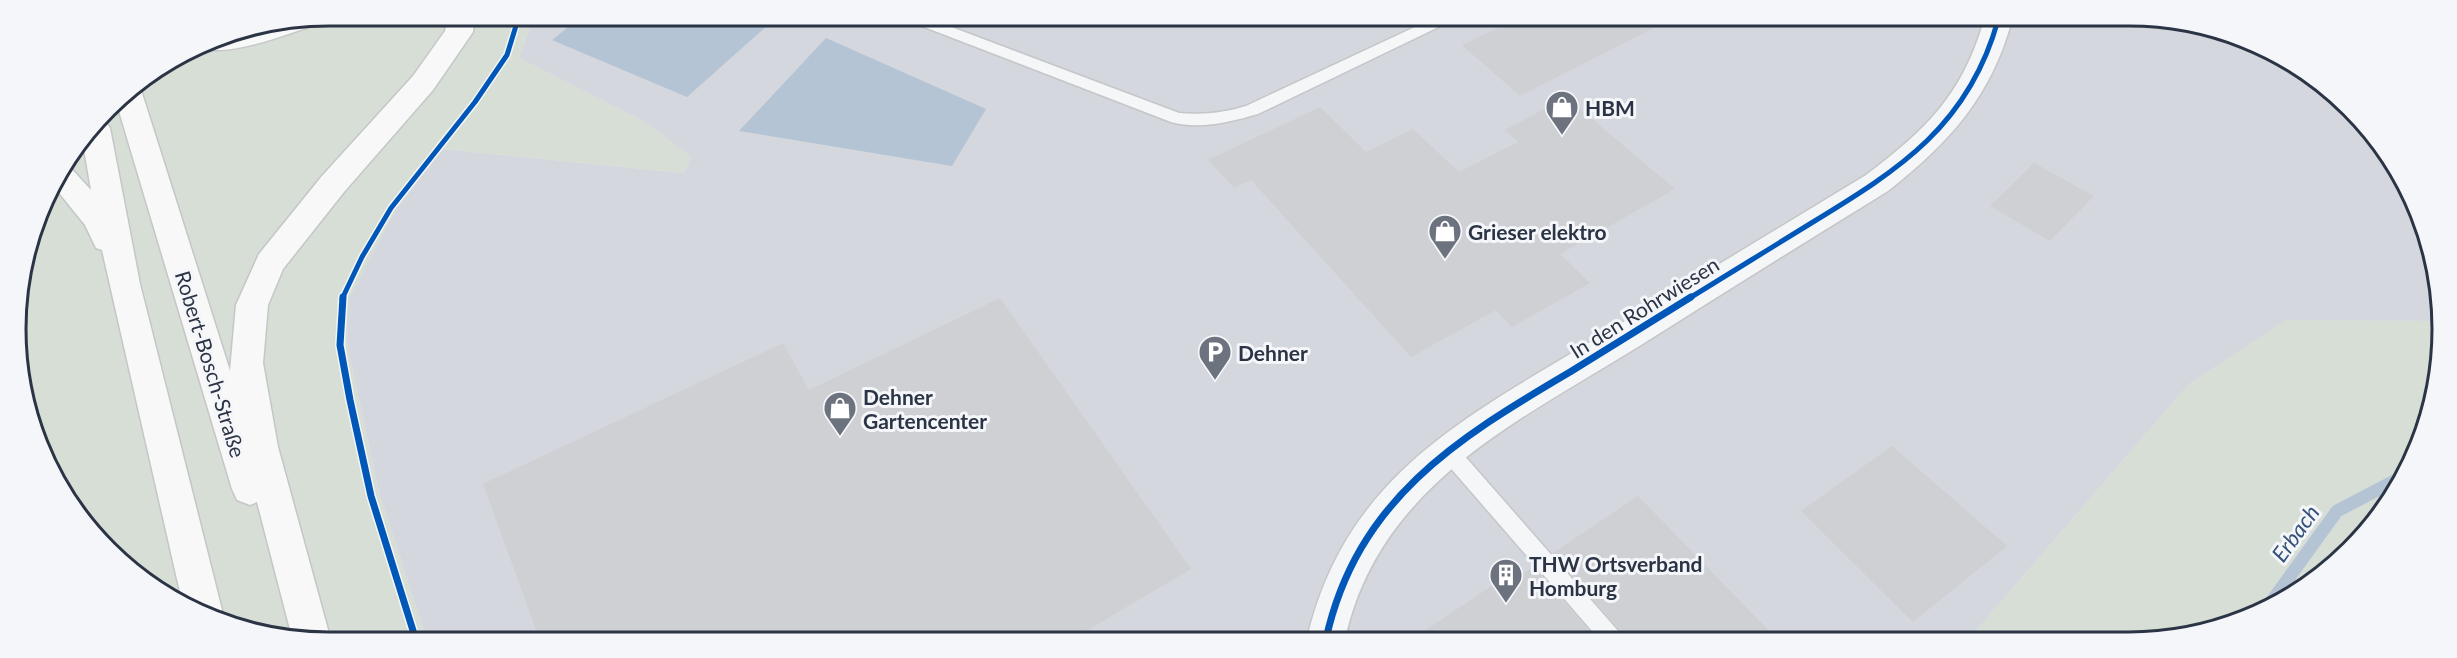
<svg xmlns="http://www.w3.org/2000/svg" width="2457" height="658" font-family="Lato,sans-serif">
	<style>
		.built { fill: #d4d7dd }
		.green { fill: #d6ded6 }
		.water { fill: #b4c4d5 }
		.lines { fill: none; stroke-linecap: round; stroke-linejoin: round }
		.stream { stroke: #b4c4d5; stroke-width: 13 }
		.building { fill: #ced0d3 }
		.service-casing { stroke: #c4c6c8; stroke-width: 3 }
		.minor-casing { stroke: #c4c6c8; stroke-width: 3 }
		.secondary-casing { stroke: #c4c6c8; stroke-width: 3 }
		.service { fill: #f5f6f7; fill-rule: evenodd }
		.minor { fill: #f5f6f7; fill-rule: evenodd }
		.secondary { fill: #f8f8f8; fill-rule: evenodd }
		.cycleway-far1-casing { stroke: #f4f6f9; stroke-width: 8 }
		.cycleway-casing { stroke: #f4f6f9; stroke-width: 10 }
		.cycleway-far1 { stroke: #0057b8; stroke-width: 5 }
		.cycleway { stroke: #0057b8; stroke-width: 7 }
		.labels { text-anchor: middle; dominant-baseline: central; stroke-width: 6; stroke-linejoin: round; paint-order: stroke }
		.poi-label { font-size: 21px; font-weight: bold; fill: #2b3445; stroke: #f4f6f9; text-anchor: start }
		.street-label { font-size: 21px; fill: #2b3445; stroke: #f4f6f9 }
		.water-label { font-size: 22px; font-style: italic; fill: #34527a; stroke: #f4f6f9 }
		.rim { fill: none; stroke: #2b3445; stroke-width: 3 }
	</style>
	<rect width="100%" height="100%" fill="#e6e8ea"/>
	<polygon class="built" points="534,16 2189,21 2302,68 2389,154 2436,267 2436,321 2286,320 2188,385 1968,640 426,637 379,492 347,343 348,299 396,209 442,149 683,173 691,157 645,122 519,58"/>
	<g class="green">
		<polygon points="329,15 534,16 519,58 645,122 691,157 683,173 442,149 396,209 349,299 347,343 379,492 426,637 268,637 155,590 80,520 26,411 16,308 48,190 122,93 209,39"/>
		<polygon points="2286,320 2436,321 2436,390 2400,486 2350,551 2267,611 2169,640 1968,640 2188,385"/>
	</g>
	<g class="water">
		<polygon points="582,16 778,16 687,97 552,40"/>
		<polygon points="826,38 986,109 952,166 739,131"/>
	</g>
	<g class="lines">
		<polyline class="stream" points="2264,612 2337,511 2404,476"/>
	</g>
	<g class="building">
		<polygon points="1516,19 1671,19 1520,96 1462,45"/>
		<polygon points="1566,97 1675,189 1560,254 1590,283 1512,327 1496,310 1411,357 1251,180 1234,188 1208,160 1320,107 1366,152 1413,129 1459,172 1518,142 1505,130"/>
		<polygon points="2034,163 2094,196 2050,241 1990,206"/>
		<polygon points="1000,298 1191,569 1074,638 539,638 483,484 783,343 809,390"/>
		<polygon points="1892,446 2007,546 1913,622 1801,511"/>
		<polygon points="1638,496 1778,640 1624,639 1621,631 1553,553"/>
		<polygon points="1533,567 1596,639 1412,639 1517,569 1521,575"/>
	</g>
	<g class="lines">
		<g class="service-casing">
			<g id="service">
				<path d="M904,17h21l254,96c23,2 45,0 67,-7l186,-87h19l-2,3 -191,92c-28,8 -58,16 -87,8l-265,-102z"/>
				<polygon points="1448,443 1455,445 1619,632 1622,639 1599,639 1441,457 1438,451 1441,445"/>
			</g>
		</g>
		<g class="minor-casing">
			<path id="minor" d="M1984,20h28c-21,77 -63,123 -124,171 -83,51 -165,102 -247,154 -122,76 -262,139 -296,294h-38c40,-170 168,-226 303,-309 86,-52 171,-103 256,-155 60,-45 97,-81 118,-155z"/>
		</g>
		<g class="secondary-casing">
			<g id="secondary">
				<polygon points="448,15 475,15 473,32 433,90 344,192 283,269 268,305 263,363 278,447 330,637 292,637 257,502 250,505 237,500 232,489 116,101 122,93 137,83 141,90 230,371 236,305 259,254 322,176 413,76 445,31"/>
				<path d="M311,19l2,2 -4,6c-29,10 -85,31 -113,20l13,-8z"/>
				<polygon points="101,120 105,121 110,128 140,284 222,610 219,617 182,601 102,250 96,248 85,225 52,184 67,164 91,190 83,143"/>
			</g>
		</g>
		<use href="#service" class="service"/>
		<use href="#minor" class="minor"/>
		<use href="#secondary" class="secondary"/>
		<g class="cycleway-far1-casing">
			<g id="cycleway-far1">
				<polyline points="342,299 362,257 391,208 475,102 507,55 519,16"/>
				<path d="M1688,299c42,-26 83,-51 125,-77 87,-53 156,-97 185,-202"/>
			</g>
		</g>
		<g class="cycleway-casing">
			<g id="cycleway">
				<polyline points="343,297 340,345 350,400 371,496 415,637"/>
				<path d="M1326,639c31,-139 130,-200 244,-267 41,-25 81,-50 121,-75"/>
			</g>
		</g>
		<use href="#cycleway-far1" class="cycleway-far1"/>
		<use href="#cycleway" class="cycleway"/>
	</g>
	<defs>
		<g id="shop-pin" transform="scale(1.725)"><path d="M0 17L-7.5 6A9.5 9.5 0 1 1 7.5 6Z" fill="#6c737f" stroke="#f4f6f9"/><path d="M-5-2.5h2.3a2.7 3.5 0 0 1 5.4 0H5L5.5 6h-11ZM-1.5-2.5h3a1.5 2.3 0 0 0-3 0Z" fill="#fff"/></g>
		<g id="parking-pin" transform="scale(1.725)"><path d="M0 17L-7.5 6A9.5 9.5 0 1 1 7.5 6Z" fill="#6c737f" stroke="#f4f6f9"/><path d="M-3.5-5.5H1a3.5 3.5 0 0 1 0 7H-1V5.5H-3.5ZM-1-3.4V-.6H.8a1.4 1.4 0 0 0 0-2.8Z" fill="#fff"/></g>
		<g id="building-pin" transform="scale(1.725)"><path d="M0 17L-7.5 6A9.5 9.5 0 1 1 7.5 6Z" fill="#6c737f" stroke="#f4f6f9"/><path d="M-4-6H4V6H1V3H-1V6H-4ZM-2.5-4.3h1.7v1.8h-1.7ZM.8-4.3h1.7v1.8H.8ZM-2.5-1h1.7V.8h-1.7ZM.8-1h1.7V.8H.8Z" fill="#fff"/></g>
	</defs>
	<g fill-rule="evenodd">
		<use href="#shop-pin" x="1562" y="107"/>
		<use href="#shop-pin" x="1445" y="231"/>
		<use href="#parking-pin" x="1215" y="352"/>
		<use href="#shop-pin" x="840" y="408"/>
		<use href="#building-pin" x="1506" y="575"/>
	</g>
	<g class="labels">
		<g class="poi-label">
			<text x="1585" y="107">HBM</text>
			<text x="1468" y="231">Grieser elektro</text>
			<text x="1238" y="352">Dehner</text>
			<text x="863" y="396">Dehner<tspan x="863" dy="24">Gartencenter</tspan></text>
			<text x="1529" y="563">THW Ortsverband<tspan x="1529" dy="24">Homburg</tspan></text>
		</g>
		<g class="street-label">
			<text transform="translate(1644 307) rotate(-32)">In den Rohrwiesen</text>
			<text transform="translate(211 364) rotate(73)">Robert-Bosch-Straße</text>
		</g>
		<g class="water-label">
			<text transform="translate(2295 533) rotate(-54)">Erbach</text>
		</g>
	</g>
	<path d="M0 0H2457V658H0ZM329 26H2129A303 303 0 0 1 2432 329V329A303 303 0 0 1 2129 632H329A303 303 0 0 1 26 329V329A303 303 0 0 1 329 26Z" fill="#f4f6f9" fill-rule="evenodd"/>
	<path class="rim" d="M329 26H2129A303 303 0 0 1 2432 329V329A303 303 0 0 1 2129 632H329A303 303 0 0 1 26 329V329A303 303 0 0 1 329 26Z"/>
</svg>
